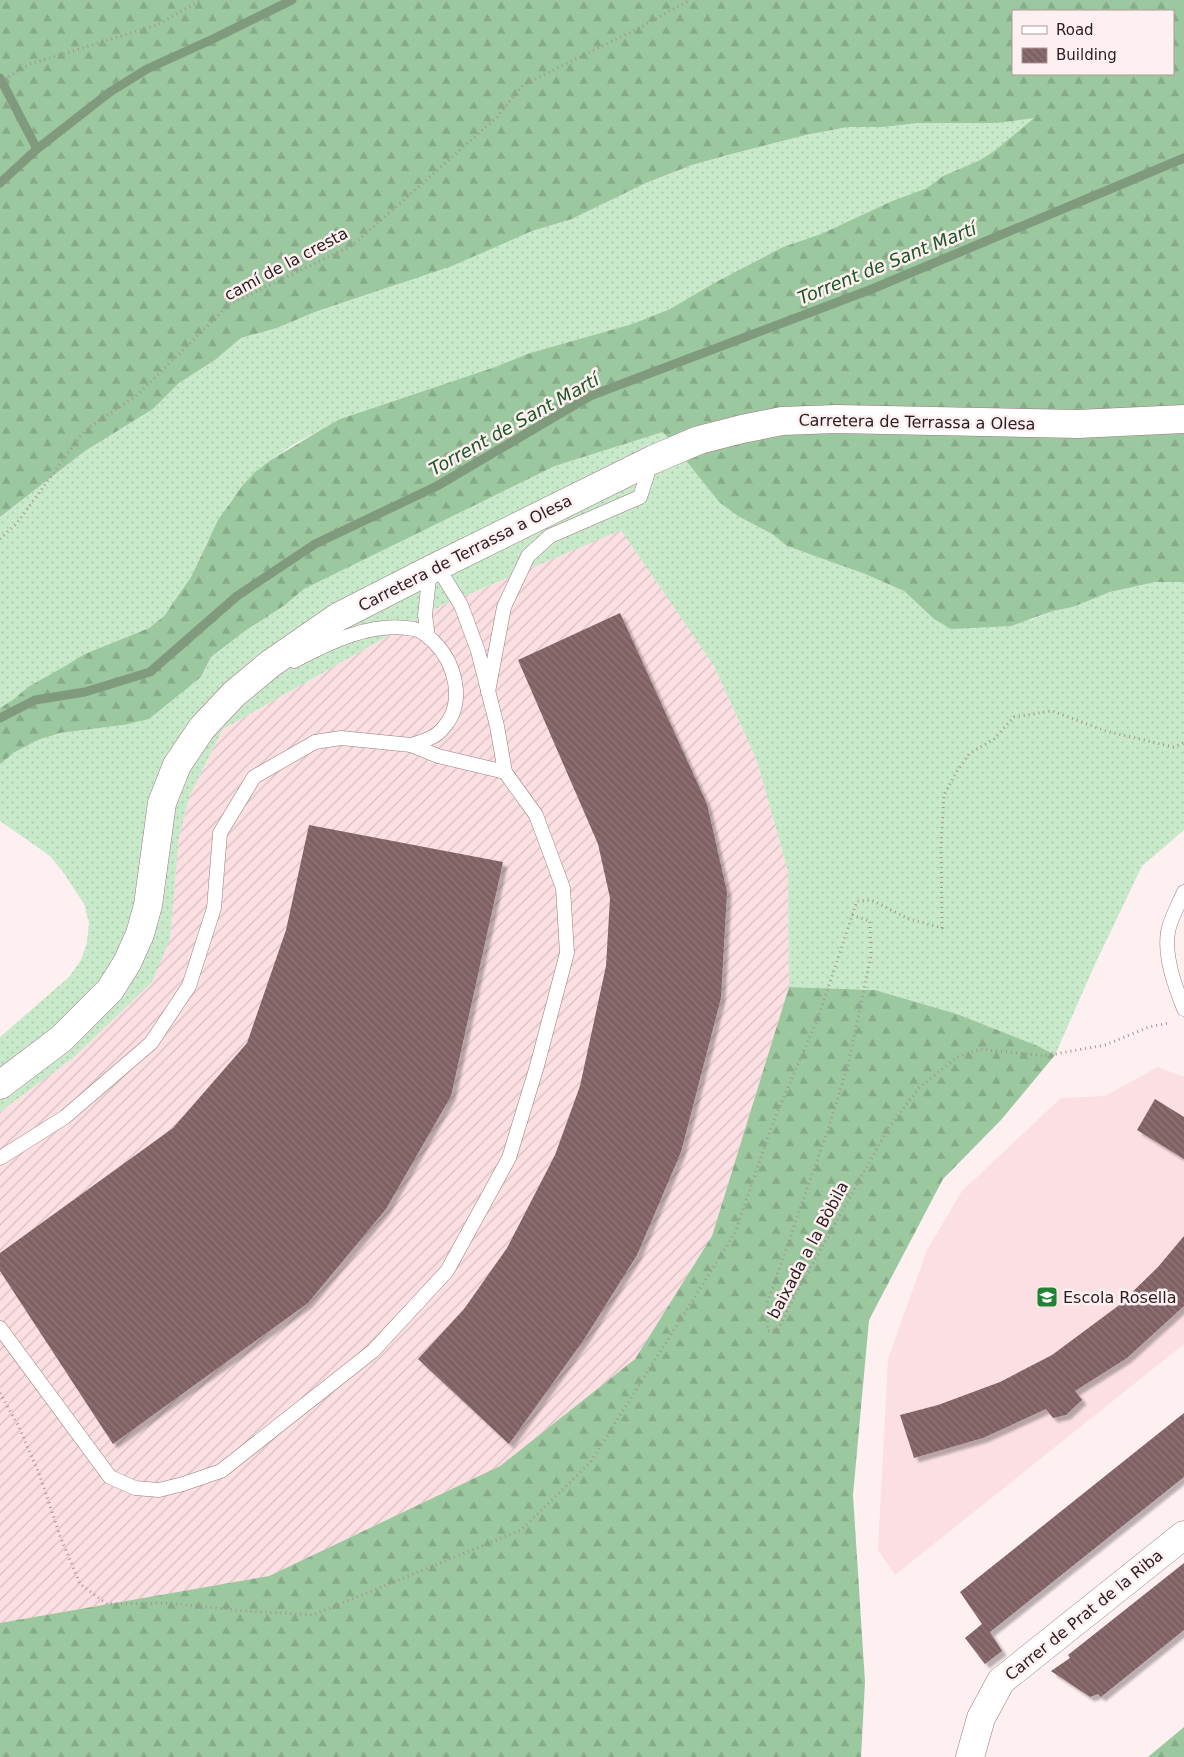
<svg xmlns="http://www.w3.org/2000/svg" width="1184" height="1757" font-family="'DejaVu Sans',sans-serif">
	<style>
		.built { fill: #fbdfe2 }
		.industrial { fill: url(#industrial-furrows) }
		.grass { fill: url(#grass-dots) }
		.forest { fill: url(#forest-firs); fill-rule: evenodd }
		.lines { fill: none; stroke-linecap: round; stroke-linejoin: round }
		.stream { stroke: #809a7e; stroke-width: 9 }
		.building { fill: url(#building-back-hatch); filter: url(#shadow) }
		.service-casing { stroke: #9a797d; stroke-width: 15 }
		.minor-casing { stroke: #9a797d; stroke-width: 29 }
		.tertiary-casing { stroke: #9a797d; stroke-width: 29 }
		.path { stroke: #a39596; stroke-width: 3; stroke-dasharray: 1 4; stroke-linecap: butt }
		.service { stroke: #fff; stroke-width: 14 }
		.minor { stroke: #fff; stroke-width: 28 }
		.tertiary { stroke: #fff; stroke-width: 28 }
		.labels { text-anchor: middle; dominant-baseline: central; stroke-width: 5; stroke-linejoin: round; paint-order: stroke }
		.street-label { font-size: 16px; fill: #2a1d1e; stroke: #feeff0 }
		.poi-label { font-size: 16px; fill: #2a1d1e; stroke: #feeff0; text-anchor: start }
		.water-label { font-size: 18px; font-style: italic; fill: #195724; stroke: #feeff0 }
	</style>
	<defs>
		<pattern id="industrial-furrows" width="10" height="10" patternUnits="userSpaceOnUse" patternTransform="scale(1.25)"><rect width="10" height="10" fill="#fbdfe2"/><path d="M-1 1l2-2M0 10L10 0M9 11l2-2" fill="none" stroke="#d7bfc1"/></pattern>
		<pattern id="grass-dots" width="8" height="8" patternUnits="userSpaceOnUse" patternTransform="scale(1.25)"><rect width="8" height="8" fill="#c8eaca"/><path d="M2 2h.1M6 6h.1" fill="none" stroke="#acc8ad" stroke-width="1.8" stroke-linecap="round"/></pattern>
		<pattern id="forest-firs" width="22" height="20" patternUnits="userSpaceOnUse" patternTransform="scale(1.25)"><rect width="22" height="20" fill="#9cc89f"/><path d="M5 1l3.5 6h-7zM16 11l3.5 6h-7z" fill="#87ab88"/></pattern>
		<pattern id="building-back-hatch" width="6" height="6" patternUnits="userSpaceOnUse" patternTransform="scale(1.25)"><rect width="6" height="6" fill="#806164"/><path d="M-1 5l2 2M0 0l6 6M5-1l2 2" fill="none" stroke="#90787a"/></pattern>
		<filter id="shadow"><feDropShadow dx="4.5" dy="4.5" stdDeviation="1" flood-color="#0004"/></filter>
	</defs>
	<rect width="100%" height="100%" fill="#feeff0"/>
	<polygon class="built" points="1158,1067 1184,1077 1184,1344 895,1575 878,1550 888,1359 927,1250 962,1191 1061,1098 1105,1096"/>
	<polygon class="industrial" points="622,529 714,666 757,761 788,871 789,987 712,1236 635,1359 500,1466 269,1576 0,1623 0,1112 74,1057 170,939 179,837 190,795 223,729 441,606"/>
	<g class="grass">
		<polygon points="1035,117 993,152 978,161 943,176 927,188 892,201 821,234 783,247 714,283 670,309 632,324 530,353 492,368 340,419 291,446 255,472 230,502 208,540 191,577 164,616 149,628 107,645 67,665 0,708 0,517 85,451 153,409 179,383 215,360 241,338 277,328 315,312 393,286 532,231 572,219 646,183 692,165 728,155 806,135 848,127 884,127 919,123 997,123"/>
		<polygon points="663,432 719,502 755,525 772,534 787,546 865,574 904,591 934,619 1031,620 1053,611 1073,607 1110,592 1156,582 1184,582 1184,830 1142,866 1096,962 1055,1055 1038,1046 957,1014 875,990 789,987 788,871 757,761 714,666 621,530 441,606 223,729 190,795 179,837 170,939 152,982 74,1057 0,1112 0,1037 69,977 81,960 87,942 89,923 84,904 63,872 50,856 0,821 0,764 15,752 38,740 60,733 123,725 201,677 211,657 245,631 285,605 304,589 555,466"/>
	</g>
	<g class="forest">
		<path d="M0,0h1184v582h-28l-46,10 -37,15 -20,4 -42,15 -60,3 -17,-10 -30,-28 -39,-17 -78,-28 -15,-12 -34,-18 -19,-14 -56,-70 -108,34 -251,123 -19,16 -40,26 -34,26 -10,20 -52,42 -26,6 -63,8 -22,7 -23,12 -15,12v-56l14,-9 14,-12 39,-22 18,-11 64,-26 15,-12 27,-39 27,-57 24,-34 13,-14 16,-12 53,-32 16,-9 152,-51 38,-15 102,-29 38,-15 44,-26 69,-36 38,-13 71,-33 35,-13 16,-12 35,-15 15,-9 41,-34 -37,5h-78l-35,4h-36l-42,8 -78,20 -36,10 -46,18 -74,36 -40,12 -80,35 -137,46 -38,16 -36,10 -26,22 -36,23 -26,26 -68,42 -85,66zM1013,11h160v63h-160z"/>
		<polygon points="789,987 875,990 957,1014 1038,1046 1055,1055 1001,1120 943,1179 869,1320 853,1495 865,1682 861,1757 0,1757 0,1623 269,1576 500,1466 635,1359 712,1236"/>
		<polygon points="1184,1727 1184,1757 1148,1757"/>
	</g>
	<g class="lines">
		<g class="stream">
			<polyline points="0,78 37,149"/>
			<polyline points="0,183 37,149 110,92 147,69 215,38 292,0"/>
			<polyline points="0,718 35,700 85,692 150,672 237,596 315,544 437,486 590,396 872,289 1184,158"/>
		</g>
	</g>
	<g class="building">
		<polygon points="620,613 707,804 727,892 721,998 681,1152 637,1255 585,1338 509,1444 418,1359 464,1309 507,1248 555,1155 580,1086 606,966 610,898 598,844 518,660"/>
		<polygon points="309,825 503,862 451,1096 386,1209 308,1303 113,1444 0,1271 0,1253 173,1128 247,1043 286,930"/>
		<polygon points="1155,1099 1184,1117 1184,1159 1137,1130"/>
		<polygon points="1184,1236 1184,1306 1127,1358 1075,1391 1082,1400 1066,1415 1053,1418 1046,1409 983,1438 914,1458 900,1415 938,1405 1000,1382 1052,1355 1118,1306 1158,1267"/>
		<polygon points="1184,1413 1184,1477 990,1632 1002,1651 985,1664 965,1638 982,1624 960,1592"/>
		<polygon points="1184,1563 1184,1630 1101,1697 1098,1694 1090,1697 1051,1671 1070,1658 1068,1655"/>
	</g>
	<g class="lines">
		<g class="service-casing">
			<g id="service">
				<polyline points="437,566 461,605 478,651 497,726 505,772"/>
				<polyline points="428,637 425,615 430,570"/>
				<path d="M294,661c36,-19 78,-40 120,-32 7,1 14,7 19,12 22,21 33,61 11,86 -8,11 -21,14 -33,18"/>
				<polyline points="488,692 504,607 528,556 550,536 640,497 652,460"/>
				<path d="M1184,892c-5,12 -14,27 -16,40 -4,25 7,54 16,77"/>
				<polyline points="0,1158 65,1117 151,1043 189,986 214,908 220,833 254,777 315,742 341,738 411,745 438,756 505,772 536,815 563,888 567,953 537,1066 509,1158 447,1271 373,1351 221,1471 183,1484 159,1490 135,1488 110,1477 0,1328"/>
			</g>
		</g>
		<g class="minor-casing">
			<polyline id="minor" points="970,1757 981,1718 1001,1681 1184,1535"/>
		</g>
		<g class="tertiary-casing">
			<polyline id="tertiary" points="0,1085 61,1039 110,990 127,963 140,934 148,905 162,803 177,765 202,728 234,694 270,664 338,617 430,570 652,460 699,440 742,429 782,421 836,419 1078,424 1184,419"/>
		</g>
		<g class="path">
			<polyline points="0,82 30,64 157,25 201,0"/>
			<polyline points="0,539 17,523 85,430 136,396 230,304 353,245 497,117 523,85 639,28 690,0"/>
			<polyline points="852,915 870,921 871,956 848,1065 829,1126 767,1304 768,1331 778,1330 792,1301 889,1127 919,1088 957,1057 981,1049 1044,1056 1105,1045 1149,1027 1169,1023"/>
			<polyline points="0,1393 18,1425 40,1476 60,1536 80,1584 107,1604 167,1603 245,1611 313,1615 521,1530 590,1463 735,1233 773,1122 818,1018 857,901 871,900 909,919 942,928 941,846 944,795 957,771 969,754 994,739 1014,717 1052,711 1106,731 1173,747 1184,743"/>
		</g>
		<use href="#service" class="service"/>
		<use href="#minor" class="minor"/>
		<use href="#tertiary" class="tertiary"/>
	</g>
	<defs>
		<g id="school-square" transform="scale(1.125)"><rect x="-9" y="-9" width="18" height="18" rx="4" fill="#218235" stroke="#feeff0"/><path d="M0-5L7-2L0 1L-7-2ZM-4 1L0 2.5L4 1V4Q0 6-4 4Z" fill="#fff"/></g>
	</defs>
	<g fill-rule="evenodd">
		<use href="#school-square" x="1047" y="1297"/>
	</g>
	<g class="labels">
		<g class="street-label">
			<text transform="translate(286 264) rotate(-28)">camí de la cresta</text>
			<text transform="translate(917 422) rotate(1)">Carretera de Terrassa a Olesa</text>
			<text transform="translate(465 553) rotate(-27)">Carretera de Terrassa a Olesa</text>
			<text transform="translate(808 1250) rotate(-62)">baixada a la Bòbila</text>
			<text transform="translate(1084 1615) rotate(-39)">Carrer de Prat de la Riba</text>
		</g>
		<g class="poi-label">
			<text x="1063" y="1297">Escola Rosella</text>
		</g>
		<g class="water-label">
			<text transform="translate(887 263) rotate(-22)">Torrent de Sant Martí</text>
			<text transform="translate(514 424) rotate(-29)">Torrent de Sant Martí</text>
		</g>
	</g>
	<rect x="1012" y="10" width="162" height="65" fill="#feeff0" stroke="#a99b9c"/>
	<rect x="1022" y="26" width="25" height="8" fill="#ffffff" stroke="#a99b9c"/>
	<text x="1056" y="35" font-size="15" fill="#2a1d1e">Road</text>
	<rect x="1022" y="48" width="25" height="15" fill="url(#building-back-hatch)" stroke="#a99b9c"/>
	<text x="1056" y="60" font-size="15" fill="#2a1d1e">Building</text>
</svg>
